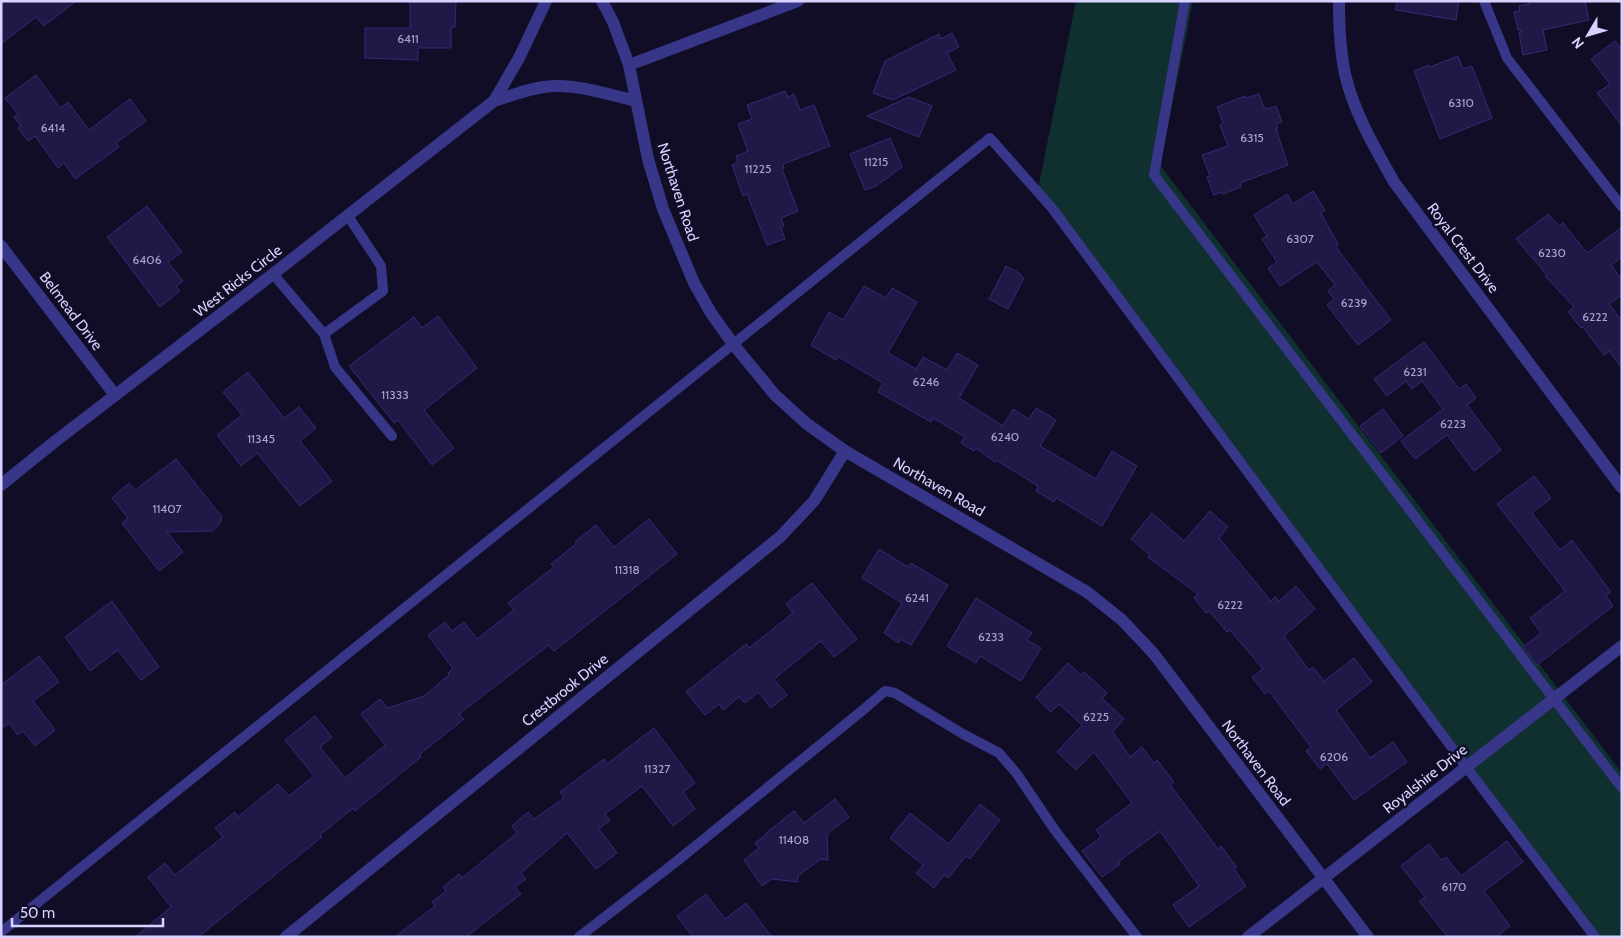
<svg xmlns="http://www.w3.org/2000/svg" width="1623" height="938" font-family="Cabin,sans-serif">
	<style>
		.green { fill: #10302f }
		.building { fill: #211848; stroke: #372975 }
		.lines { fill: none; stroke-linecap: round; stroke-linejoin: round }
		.service { stroke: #373688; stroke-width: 10 }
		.minor { stroke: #373688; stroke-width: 12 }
		.tertiary { stroke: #373688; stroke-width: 12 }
		.labels { text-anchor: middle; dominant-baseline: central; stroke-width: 5; stroke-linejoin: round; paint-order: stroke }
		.number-label { font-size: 12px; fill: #aaa4d1 }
		.street-label { font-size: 15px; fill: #d7d2ff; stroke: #110d26 }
	</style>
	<rect width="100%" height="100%" fill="#110d26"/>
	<polygon class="green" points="1076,1 1193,1 1160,165 1622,773 1622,937 1600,937 1038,189"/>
	<g class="building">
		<polygon points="1,1 76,1 44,26 36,17 1,44"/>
		<polygon points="410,1 456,1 455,27 451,27 451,48 418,48 418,60 365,58 365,28 410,28"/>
		<polygon points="1397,1 1459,1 1456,20 1396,10"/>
		<polygon points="1528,1 1585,1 1589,20 1543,30 1547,50 1523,55 1519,33 1522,31 1518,30 1514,12 1520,11 1519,6 1529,4"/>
		<polygon points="952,33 959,47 947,53 956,70 893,100 873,93 885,61 939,34 941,39"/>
		<polygon points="1615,41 1622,50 1622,126 1597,93 1610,84 1591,59"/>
		<polygon points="1458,56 1463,69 1472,66 1492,118 1440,139 1414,71 1429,65 1430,67"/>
		<polygon points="36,75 60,108 68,102 89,130 130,99 146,121 116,143 119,147 75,179 64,163 58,168 35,136 28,141 18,128 21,126 14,117 18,114 5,98"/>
		<polygon points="785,91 788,97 794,94 800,110 814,105 830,146 783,164 784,168 782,169 798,211 781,218 784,226 781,228 785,239 767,245 747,194 743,196 732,165 738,162 736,156 748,151 738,124 752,119 747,105"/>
		<polygon points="1259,94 1264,108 1266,107 1267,109 1276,106 1282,122 1276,124 1278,128 1276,129 1288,165 1240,183 1241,187 1223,194 1222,192 1214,195 1207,177 1210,176 1202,155 1228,146 1220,125 1223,123 1217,107 1245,96 1246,98"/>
		<polygon points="909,97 932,106 919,137 867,116"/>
		<polygon points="890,138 902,167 876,186 865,190 850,154"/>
		<polygon points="1313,191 1325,210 1321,213 1338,244 1336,247 1391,320 1358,345 1327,305 1334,299 1328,291 1335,285 1317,262 1280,286 1268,268 1277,262 1262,239 1267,236 1254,215 1287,194 1293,204"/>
		<polygon points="147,206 182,252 168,262 183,281 176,286 180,291 160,307 107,237"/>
		<polygon points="1548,214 1559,226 1563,223 1587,253 1622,227 1622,257 1611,265 1622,280 1622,295 1609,304 1622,321 1622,368 1609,351 1604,355 1583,327 1581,328 1568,312 1574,307 1545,276 1547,275 1516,239"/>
		<polygon points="1006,266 1021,274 1020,276 1024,278 1008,309 989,299"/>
		<polygon points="864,286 886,298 892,288 917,302 888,353 916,369 923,357 947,370 957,353 978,365 959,398 1003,426 1013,409 1029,419 1036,408 1056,420 1040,446 1096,479 1112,451 1137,466 1102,526 1056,498 1054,502 1036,491 1038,486 996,460 995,462 976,448 974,451 961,443 965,437 933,418 931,422 878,392 883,383 837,356 836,360 811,345 829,312 843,320"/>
		<polygon points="438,316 477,368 424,410 454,448 432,465 398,420 394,423 349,366 414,317 422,328"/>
		<polygon points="1424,342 1459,389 1466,384 1476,398 1467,405 1501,450 1474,471 1447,435 1415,459 1401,441 1443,409 1422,381 1412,389 1406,381 1387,396 1374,379"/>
		<polygon points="248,372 284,418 299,407 316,428 300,441 332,481 300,506 257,453 241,466 217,435 242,415 223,392"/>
		<polygon points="1383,409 1403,436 1381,453 1360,426"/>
		<polygon points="176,459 222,517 219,525 212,531 167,532 183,552 159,571 122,523 128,518 112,498 129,483 135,490"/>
		<polygon points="1534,476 1551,498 1532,513 1560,550 1572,540 1611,592 1606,596 1613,606 1537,665 1523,647 1541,633 1530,618 1565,591 1497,504"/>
		<polygon points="1210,511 1228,527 1219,538 1271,601 1275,597 1279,601 1296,586 1315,609 1284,636 1309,670 1313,667 1324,681 1354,658 1372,682 1336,710 1370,758 1393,742 1407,762 1354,800 1327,764 1320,769 1306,751 1311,747 1269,691 1265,694 1252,677 1263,669 1230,630 1227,632 1209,611 1206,613 1194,598 1198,594 1148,557 1150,555 1131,539 1152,513 1184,541"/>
		<polygon points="649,519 677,554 554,651 549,645 459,714 464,719 419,755 421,757 355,811 353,808 320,835 322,837 198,937 135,937 171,907 148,877 165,863 175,875 223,837 215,828 235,812 238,817 278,784 289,796 314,776 285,740 315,716 332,737 320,747 345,778 385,745 361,714 380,699 388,708 424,696 449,675 448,673 453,669 428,635 445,622 452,631 464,622 477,639 514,610 508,603 554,567 551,564 576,544 575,542 596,525 614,547"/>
		<polygon points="879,549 908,567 911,563 948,585 911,645 901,639 899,643 884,633 902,603 862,578"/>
		<polygon points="812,583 857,639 834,657 821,641 774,679 787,695 771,708 758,692 745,703 739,697 723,710 719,704 705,715 686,692 746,644 749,648 793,613 786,604"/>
		<polygon points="976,598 1032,633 1027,640 1041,648 1021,681 980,656 976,663 947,646"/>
		<polygon points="112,601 159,667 141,680 118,650 90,671 65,637"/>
		<polygon points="39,656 59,682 33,701 55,730 35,746 23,731 18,735 9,723 1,729 1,685"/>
		<polygon points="1068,663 1081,675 1084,672 1107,693 1102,698 1124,719 1113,732 1130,757 1142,747 1154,763 1157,760 1174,782 1170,785 1218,849 1221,846 1237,867 1234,869 1246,886 1189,927 1173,905 1199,886 1160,831 1118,862 1120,864 1102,877 1082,851 1101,837 1096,830 1132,803 1094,752 1076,770 1057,752 1082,725 1059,704 1051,712 1036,697"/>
		<polygon points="654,728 695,783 683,792 695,809 673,826 642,786 605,814 610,820 599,829 617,853 596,869 567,833 521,873 526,879 515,887 521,894 466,937 395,937 435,906 432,902 446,891 443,887 459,874 462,878 517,833 512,826 528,812 534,819 564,798 560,792 604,759 607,764"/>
		<polygon points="835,799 849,817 827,834 828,860 821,859 799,875 797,882 772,879 762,886 744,860 759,848 755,843 767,834 766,833 794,811 804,823"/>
		<polygon points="980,804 1000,820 970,859 966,856 948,878 944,875 934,888 916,873 923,865 890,838 910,813 949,844"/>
		<polygon points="1507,841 1523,862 1484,891 1510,926 1496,937 1448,937 1419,901 1425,897 1401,866 1429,844 1441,860 1446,857 1461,876"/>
		<polygon points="706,894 725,919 746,903 772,937 693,937 677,916"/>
	</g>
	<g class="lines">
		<g class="service">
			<polyline points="1185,1 1154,175 1622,788"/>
			<polyline points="1484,1 1507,58 1622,207"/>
			<polyline points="273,274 324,334 335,367 392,436"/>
			<polyline points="324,334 383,291 381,266 348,216"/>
			<polyline points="1,932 990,138 1052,208 1467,768 1595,937"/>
			<polyline points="579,937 677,861 863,710 885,691 895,693 963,734 999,753 1017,774 1054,829 1137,937"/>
		</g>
		<g class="minor">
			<path d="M1339,1c0,24 1,49 6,73 9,39 30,74 49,108l228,306"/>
			<polyline points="629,65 798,1"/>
			<path d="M494,101c19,-6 39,-14 60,-15 27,-1 56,9 82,15"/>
			<polyline points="1,246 115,395"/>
			<polyline points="1,485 53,443 273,274 494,101 519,58 546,1"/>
			<polyline points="286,937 780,537 814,501 845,451"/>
			<polyline points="1248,937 1622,646"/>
		</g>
		<polyline class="tertiary" points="602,1 613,22 629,65 648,159 663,209 694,283 711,313 733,344 775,395 807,424 845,451 1087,592 1122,620 1154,654 1368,937"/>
	</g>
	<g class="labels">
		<g class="number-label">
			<text x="408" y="38">6411</text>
			<text x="1461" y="102">6310</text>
			<text x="53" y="127">6414</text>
			<text x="1252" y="137">6315</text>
			<text x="876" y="161">11215</text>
			<text x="758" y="168">11225</text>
			<text x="1300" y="238">6307</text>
			<text x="1552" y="252">6230</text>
			<text x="147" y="259">6406</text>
			<text x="1354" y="302">6239</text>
			<text x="1595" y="316">6222</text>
			<text x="1415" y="371">6231</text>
			<text x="926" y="381">6246</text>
			<text x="395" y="394">11333</text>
			<text x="1453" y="423">6223</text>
			<text x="1005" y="436">6240</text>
			<text x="261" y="438">11345</text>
			<text x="167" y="508">11407</text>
			<text x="627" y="569">11318</text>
			<text x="917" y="597">6241</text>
			<text x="1230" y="604">6222</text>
			<text x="991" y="636">6233</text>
			<text x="1096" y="716">6225</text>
			<text x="1334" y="756">6206</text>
			<text x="657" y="768">11327</text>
			<text x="794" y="839">11408</text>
			<text x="1454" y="886">6170</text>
		</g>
		<g class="street-label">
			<text transform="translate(678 192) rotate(72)">Northaven Road</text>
			<text transform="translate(1463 248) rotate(53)">Royal Crest Drive</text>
			<text transform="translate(238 281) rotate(-38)">West Ricks Circle</text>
			<text transform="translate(71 311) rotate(53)">Belmead Drive</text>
			<text transform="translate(939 487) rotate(30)">Northaven Road</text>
			<text transform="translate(565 690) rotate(-39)">Crestbrook Drive</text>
			<text transform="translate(1256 763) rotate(53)">Northaven Road</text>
			<text transform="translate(1425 779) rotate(-38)">Royalshire Drive</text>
		</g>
	</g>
	<rect width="1623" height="938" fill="none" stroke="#d7d2ff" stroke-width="5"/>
	<g transform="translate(1588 35) rotate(232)" stroke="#110d26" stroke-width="4" paint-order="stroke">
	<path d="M0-4L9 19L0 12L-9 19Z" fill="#d7d2ff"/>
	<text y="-8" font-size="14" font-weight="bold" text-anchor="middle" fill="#d7d2ff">N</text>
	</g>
	<path d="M12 918v8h151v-8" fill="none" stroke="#d7d2ff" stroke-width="2.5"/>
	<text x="20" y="918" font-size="15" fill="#d7d2ff" stroke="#110d26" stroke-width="4" paint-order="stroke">50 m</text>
</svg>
